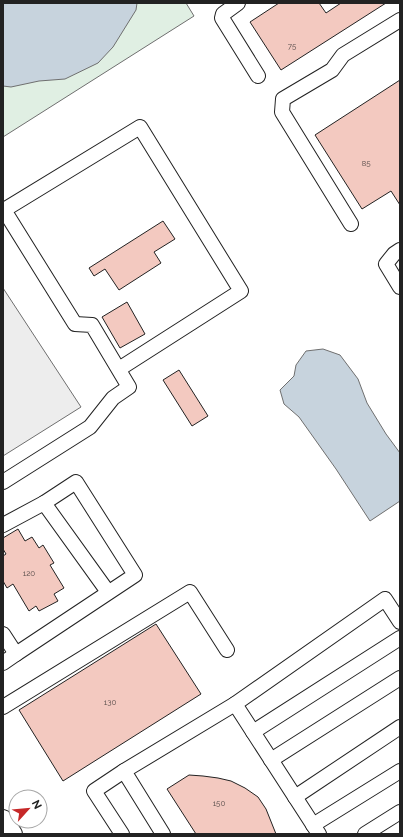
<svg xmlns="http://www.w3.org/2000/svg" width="403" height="837" font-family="Raleway,sans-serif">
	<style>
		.green { fill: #e0efe3; stroke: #6f6f6f }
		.parking { fill: #ededed; stroke: #6f6f6f }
		.water { fill: #c7d3dd; stroke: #6f6f6f }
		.building { fill: #f3c9c0; stroke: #222 }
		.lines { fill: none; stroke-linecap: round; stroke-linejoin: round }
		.minor-casing { stroke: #222; stroke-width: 16 }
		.major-casing { stroke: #222; stroke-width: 20 }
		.minor { stroke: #fff; stroke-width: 14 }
		.major { stroke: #fff; stroke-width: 18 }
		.labels { text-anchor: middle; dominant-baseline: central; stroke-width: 3; stroke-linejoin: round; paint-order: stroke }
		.number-label { font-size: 8px; fill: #564c4a }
	</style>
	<rect width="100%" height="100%" fill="#fff"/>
	<polygon class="green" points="3,3 186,3 194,16 3,137"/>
	<polygon class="parking" points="3,288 81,407 3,456"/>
	<g class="water">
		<polygon points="3,3 137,3 136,10 113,47 98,63 65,79 39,81 11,87 3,86"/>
		<polygon points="323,349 340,355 358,379 367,403 386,434 400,453 400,501 370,521 336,469 299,417 284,404 280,390 294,376 296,365 306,351"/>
	</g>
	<g class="building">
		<polygon points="279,3 319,3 326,13 341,3 386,3 281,70 250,22"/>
		<polygon points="400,80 400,205 391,191 362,209 315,135"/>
		<polygon points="163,221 175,239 154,252 161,263 119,290 105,269 94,276 89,268"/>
		<polygon points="127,302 145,334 120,348 102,317"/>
		<polygon points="179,370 208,416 192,426 163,380"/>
		<polygon points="18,529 25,541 32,537 39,548 43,545 54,563 50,565 64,588 54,594 58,601 39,611 36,606 29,611 13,584 7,588 3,581 3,556 6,554 3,549 3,538"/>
		<polygon points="156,624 201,694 63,781 19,710"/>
		<polygon points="189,775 203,776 218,778 231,781 245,788 258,797 266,809 276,834 196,834 167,789"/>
	</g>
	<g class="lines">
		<g class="minor-casing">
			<g id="minor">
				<polyline points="238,3 223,14 222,18 258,76"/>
				<polyline points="351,224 282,112 283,99 332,70 343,55 400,20"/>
				<polyline points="400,250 394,254 386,264 400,287"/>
				<polyline points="3,482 90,427 113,398 129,387 92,325 75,324 4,210 140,127 241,291 119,369"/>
				<polyline points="44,503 108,592"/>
				<polyline points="3,525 44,503 76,482 135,575 16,654 3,634"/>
				<polyline points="3,663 16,654"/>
				<polyline points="3,707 190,592 227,650"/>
				<polyline points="253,732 400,638"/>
				<polyline points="271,760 400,678"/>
				<polyline points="295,797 400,727"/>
				<polyline points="313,825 400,771"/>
				<polyline points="122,834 94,791 124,771"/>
				<polyline points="163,834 124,771 235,704"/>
				<polyline points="319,834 235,704 385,599 400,622"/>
				<polyline points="365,834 400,812"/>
			</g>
		</g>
		<g class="major-casing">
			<polyline id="major" points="3,819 13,834"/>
		</g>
		<use href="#minor" class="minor"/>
		<use href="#major" class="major"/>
	</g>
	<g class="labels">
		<g class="number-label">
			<text x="292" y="46">75</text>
			<text x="366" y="163">85</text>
			<text x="29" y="573">120</text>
			<text x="110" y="702">130</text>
			<text x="219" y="803">150</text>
		</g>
	</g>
	<rect width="403" height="837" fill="none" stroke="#222222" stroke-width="8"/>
	<g transform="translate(28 809) rotate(63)"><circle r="19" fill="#ffffff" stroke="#a7a7a7"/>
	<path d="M0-3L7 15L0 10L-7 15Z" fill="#c62828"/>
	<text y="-6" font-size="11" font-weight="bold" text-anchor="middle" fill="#222222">N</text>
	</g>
</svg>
